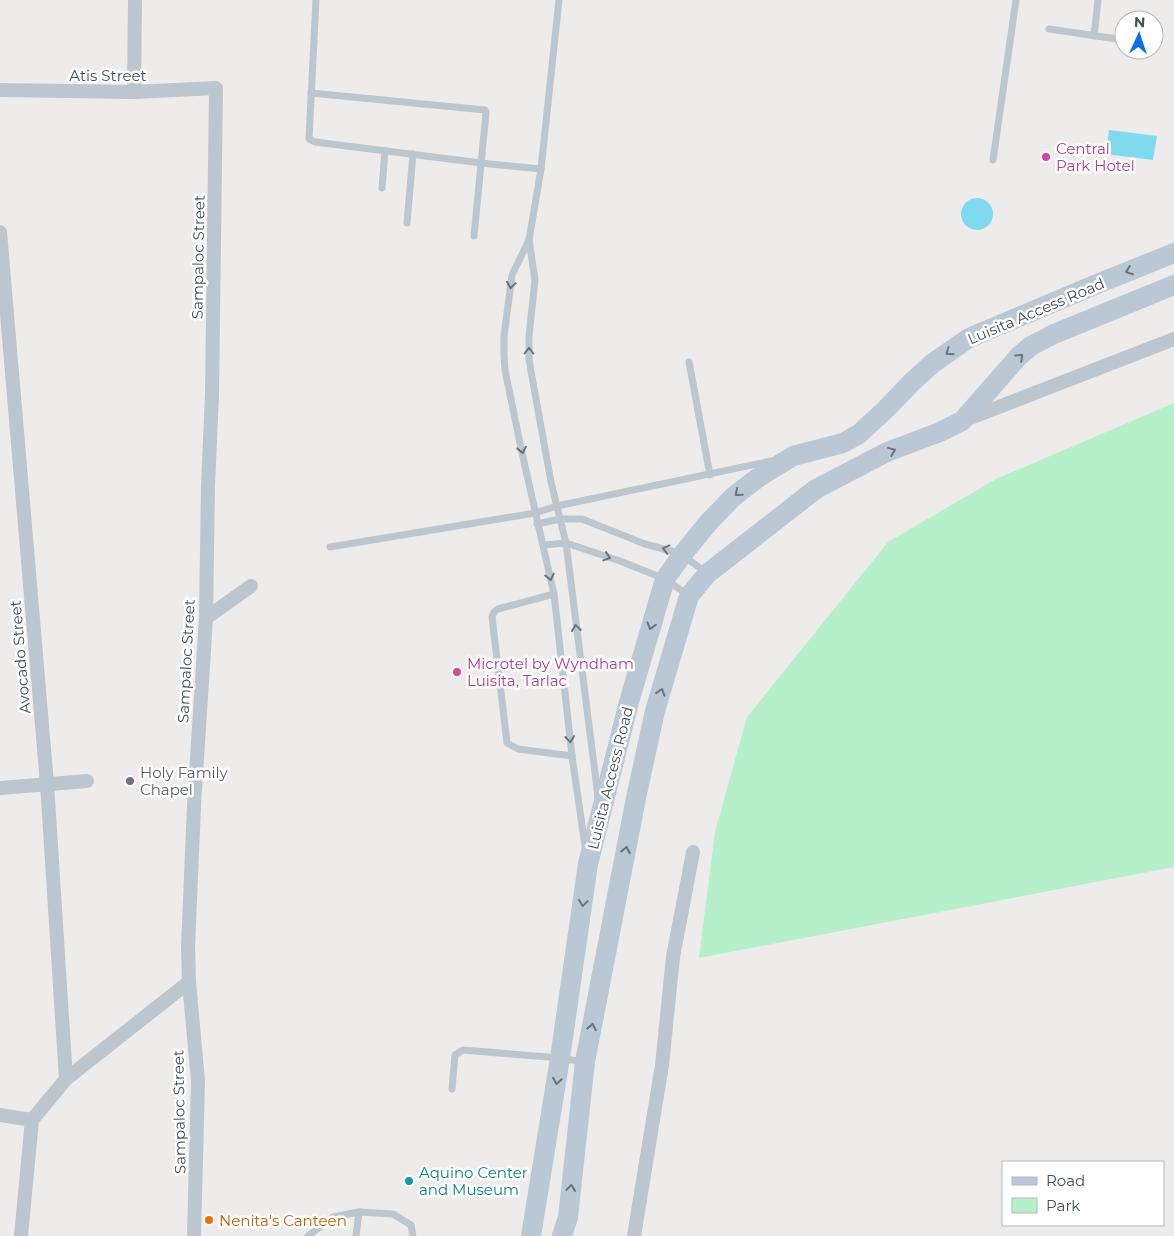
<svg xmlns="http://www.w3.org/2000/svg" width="1174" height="1236" font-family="Montserrat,sans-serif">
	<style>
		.green { fill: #b5f0cb }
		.water { fill: #80daef }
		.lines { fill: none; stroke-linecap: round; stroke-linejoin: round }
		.service { stroke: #bbc6cf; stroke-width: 7 }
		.minor { stroke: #bbc6cf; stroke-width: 14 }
		.secondary { stroke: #bac7d4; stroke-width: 20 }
		.oneway { stroke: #67737e }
		.oneway2 { stroke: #67737c }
		.hotel-dot { fill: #d1479c; stroke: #fff; stroke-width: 2 }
		.worship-dot { fill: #6b7280; stroke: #fff; stroke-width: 2 }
		.culture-dot { fill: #0f9aa8; stroke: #fff; stroke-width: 2 }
		.food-dot { fill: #e8710a; stroke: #fff; stroke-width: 2 }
		.labels { text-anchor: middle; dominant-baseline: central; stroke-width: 5; stroke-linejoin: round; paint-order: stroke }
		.street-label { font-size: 15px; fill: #434f59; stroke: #fff }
		.hotel-label { font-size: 15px; fill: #b23c85; stroke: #fff; text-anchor: start }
		.worship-label { font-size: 15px; fill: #5b616d; stroke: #fff; text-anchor: start }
		.culture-label { font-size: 15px; fill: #0d838f; stroke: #fff; text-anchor: start }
		.food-label { font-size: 15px; fill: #c56008; stroke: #fff; text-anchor: start }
	</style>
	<rect width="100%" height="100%" fill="#eeebeb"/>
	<polygon class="green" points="1174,403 1174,867 699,958 715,832 747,717 888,542 996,479"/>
	<g class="water">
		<polygon points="1109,130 1157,136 1153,160 1106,154"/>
		<circle cx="977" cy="214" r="16"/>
	</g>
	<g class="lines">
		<g class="service">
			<polyline points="316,0 309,139 315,142 481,163 541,169"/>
			<polyline points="559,0 541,169 529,240 512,275 504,336 504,355 505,370 522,453 554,594 572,756 585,846"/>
			<polyline points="1049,29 1124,40"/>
			<polyline points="1094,36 1098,0"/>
			<polyline points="311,93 485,110 486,113 474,236"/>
			<polyline points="993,160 1016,0"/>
			<polyline points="382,188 385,151"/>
			<polyline points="407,223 413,154"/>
			<polyline points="529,240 535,280 529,336 529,360 551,482 566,543 598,797"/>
			<polyline points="689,362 710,475"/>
			<polyline points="537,524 560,519 582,519 645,544 675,552 682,555 707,573"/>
			<polyline points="543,545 566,543 620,561 665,579 688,595"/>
			<polyline points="330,547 535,513 557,506 771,461"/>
			<polyline points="554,594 498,609 494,612 492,617 507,743 518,749 572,756"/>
			<polyline points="452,1089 455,1055 463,1050 560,1058 584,1062"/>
			<polyline points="308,1236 333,1217 359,1212 393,1214 411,1225 413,1236"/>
			<polyline points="356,1236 359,1212"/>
		</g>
		<g class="minor">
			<polyline points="0,90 134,92 216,88 212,395 208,485 206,618 194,806 188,947 189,982 198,1081 194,1236"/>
			<polyline points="134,92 135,0"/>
			<polyline points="0,232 47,784 66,1079"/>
			<polyline points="965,420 1174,339"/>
			<polyline points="206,618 251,586"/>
			<polyline points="0,788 87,781"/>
			<polyline points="0,1115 32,1120"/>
			<polyline points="21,1236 32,1120 66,1079 189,982"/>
			<polyline points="634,1236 662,1065 673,957 693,852"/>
		</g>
		<g class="secondary">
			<polyline points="531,1236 560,1058 588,864 629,702 665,579 682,555 708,523 733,497 759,477 793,456 843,443 859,434 886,409 912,382 933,363 969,338 1097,284 1174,253"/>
			<polyline points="562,1236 568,1217 585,1062 636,798 655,711 689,596 707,574 816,489 887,452 940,432 962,421 1019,356 1031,346 1054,334 1174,285"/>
		</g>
	</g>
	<defs><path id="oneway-chevron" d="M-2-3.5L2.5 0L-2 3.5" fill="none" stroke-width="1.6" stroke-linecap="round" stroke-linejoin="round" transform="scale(1.25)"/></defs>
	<g class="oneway">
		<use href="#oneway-chevron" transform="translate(1129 271) rotate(159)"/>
		<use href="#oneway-chevron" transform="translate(949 352) rotate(145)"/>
		<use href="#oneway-chevron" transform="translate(1020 357) rotate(-44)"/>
		<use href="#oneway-chevron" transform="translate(892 451) rotate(-22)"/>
		<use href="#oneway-chevron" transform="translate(738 493) rotate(141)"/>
		<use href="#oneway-chevron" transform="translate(651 626) rotate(106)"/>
		<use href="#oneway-chevron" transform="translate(661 692) rotate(-73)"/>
		<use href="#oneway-chevron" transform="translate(626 850) rotate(-79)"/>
		<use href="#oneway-chevron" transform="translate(583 903) rotate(98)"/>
		<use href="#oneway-chevron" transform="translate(592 1027) rotate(-79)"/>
		<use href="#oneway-chevron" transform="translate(557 1081) rotate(99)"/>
		<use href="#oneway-chevron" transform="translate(571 1188) rotate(-84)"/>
	</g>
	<g class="oneway2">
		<use href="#oneway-chevron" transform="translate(511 285) rotate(98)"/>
		<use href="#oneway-chevron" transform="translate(529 351) rotate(-90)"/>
		<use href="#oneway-chevron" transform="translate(522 450) rotate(79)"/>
		<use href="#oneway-chevron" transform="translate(666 549) rotate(-165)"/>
		<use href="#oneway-chevron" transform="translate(607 557) rotate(18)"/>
		<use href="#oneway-chevron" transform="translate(550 577) rotate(77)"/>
		<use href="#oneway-chevron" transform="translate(576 628) rotate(-97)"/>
		<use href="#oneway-chevron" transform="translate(570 739) rotate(84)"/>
	</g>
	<g class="hotel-dot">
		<circle cx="1046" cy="157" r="5"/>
		<circle cx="457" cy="672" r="5"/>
	</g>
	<circle class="worship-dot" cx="130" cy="781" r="5"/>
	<circle class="culture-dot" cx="409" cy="1181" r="5"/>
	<circle class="food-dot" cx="209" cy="1220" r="5"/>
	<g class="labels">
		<g class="street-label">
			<text x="108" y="75">Atis Street</text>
			<text transform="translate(198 257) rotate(-89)">Sampaloc Street</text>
			<text transform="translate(1036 311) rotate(-23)">Luisita Access Road</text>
			<text transform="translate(20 657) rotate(-95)">Avocado Street</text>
			<text transform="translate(186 661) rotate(-87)">Sampaloc Street</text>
			<text transform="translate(610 778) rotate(-76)">Luisita Access Road</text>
			<text transform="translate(179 1112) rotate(-91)">Sampaloc Street</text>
		</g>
		<g class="hotel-label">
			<text x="1056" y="148">Central<tspan x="1056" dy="17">Park Hotel</tspan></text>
			<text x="467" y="663">Microtel by Wyndham<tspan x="467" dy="17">Luisita, Tarlac</tspan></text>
		</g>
		<g class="worship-label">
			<text x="140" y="772">Holy Family<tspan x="140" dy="17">Chapel</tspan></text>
		</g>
		<g class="culture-label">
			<text x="419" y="1172">Aquino Center<tspan x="419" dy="17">and Museum</tspan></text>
		</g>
		<g class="food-label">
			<text x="219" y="1220">Nenita's Canteen</text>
		</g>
	</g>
	<rect x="1002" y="1161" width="162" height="65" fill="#ffffff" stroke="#b4b9bd"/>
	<rect x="1012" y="1177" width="25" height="8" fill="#bac7d4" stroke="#b4b9bd"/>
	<text x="1046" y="1186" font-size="15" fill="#434f59">Road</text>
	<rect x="1012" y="1198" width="25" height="15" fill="#b5f0cb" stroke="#b4b9bd"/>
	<text x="1046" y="1211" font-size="15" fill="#434f59">Park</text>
	<g transform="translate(1139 35) rotate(3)"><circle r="24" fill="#ffffff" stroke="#b4b9bd"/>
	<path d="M0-4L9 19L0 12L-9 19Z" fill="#106fe3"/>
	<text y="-8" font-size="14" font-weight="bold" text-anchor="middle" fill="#434f59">N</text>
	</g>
</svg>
